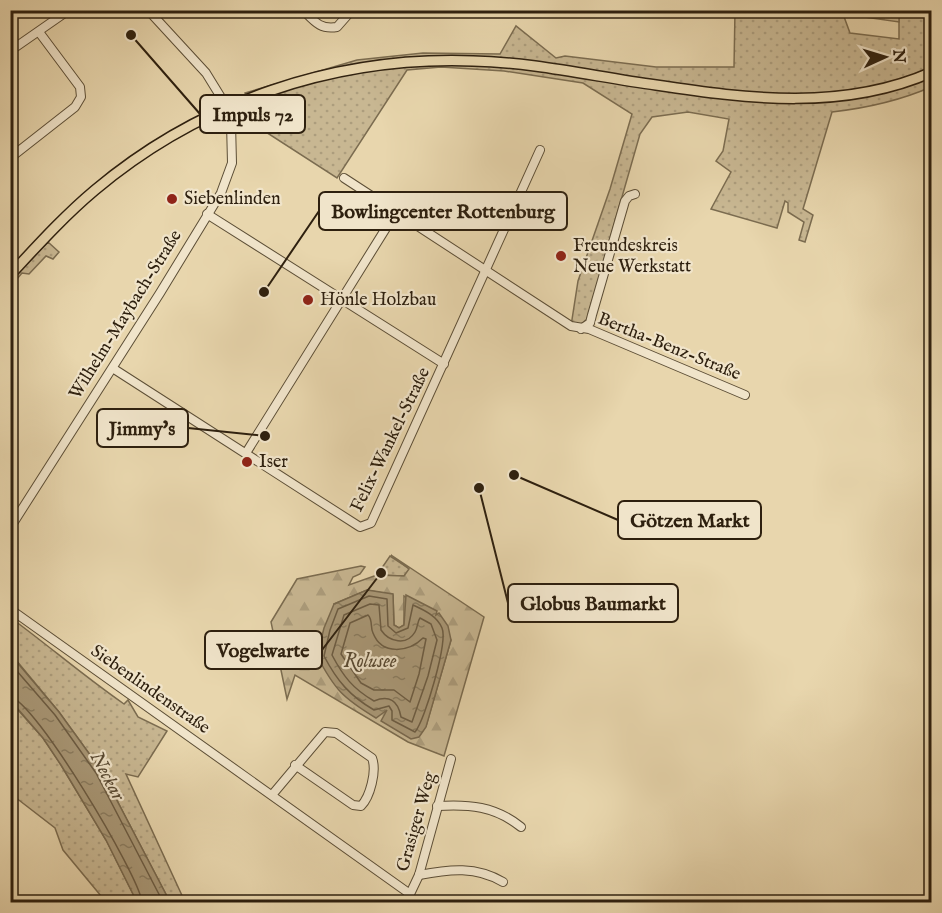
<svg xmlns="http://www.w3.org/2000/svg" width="942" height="913" font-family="'IM FELL English',serif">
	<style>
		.green { fill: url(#green-dots); stroke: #7b6c50; stroke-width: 1.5 }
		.forest { fill: url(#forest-firs); stroke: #7b6c50; stroke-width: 1.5; fill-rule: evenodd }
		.cemetery { fill: url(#cemetery-stones); stroke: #7b6c50; stroke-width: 1.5 }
		.water { fill: url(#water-ripples); stroke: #78684d; stroke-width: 1.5 }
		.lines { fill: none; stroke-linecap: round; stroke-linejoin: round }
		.shore { stroke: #6c5c43; stroke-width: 1.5 }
		.minor-casing { stroke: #5c4e36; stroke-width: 10 }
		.major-casing { stroke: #2e200f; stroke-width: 12 }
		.minor { stroke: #f0e4ca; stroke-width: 8 }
		.major { stroke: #e8d6ad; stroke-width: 9 }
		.poi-dot { fill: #8f2418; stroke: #f0e4ca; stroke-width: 2 }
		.labels { text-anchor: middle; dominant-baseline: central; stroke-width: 4.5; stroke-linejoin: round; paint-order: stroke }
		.poi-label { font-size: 18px; fill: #2e200f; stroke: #f0e4ca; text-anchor: start }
		.street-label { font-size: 18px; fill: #2e200f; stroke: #f0e4ca }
		.water-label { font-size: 20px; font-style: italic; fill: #594a33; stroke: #f0e4ca }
		.leader { fill: none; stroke: #2e200f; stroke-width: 2 }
		.callout-dot { fill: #2e200f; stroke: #f0e4ca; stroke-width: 2 }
		.callout { fill: #f0e4ca; stroke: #2e200f; stroke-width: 2 }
		.callout-label { font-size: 20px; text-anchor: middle; font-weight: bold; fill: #2e200f }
	</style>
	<defs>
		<pattern id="green-dots" width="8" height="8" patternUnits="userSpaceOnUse" patternTransform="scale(1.5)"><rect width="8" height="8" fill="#c8b792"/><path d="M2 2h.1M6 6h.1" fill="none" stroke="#ac9d7d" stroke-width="1.8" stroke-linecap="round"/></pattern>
		<pattern id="forest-firs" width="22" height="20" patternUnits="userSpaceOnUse" patternTransform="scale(1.5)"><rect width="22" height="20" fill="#c8b792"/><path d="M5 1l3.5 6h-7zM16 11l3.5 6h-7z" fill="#ac9d7d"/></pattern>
		<pattern id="cemetery-stones" width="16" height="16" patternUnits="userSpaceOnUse" patternTransform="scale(1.5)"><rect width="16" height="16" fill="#c8b792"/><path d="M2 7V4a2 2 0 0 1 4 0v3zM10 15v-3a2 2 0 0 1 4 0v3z" fill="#ac9d7d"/></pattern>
		<pattern id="water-ripples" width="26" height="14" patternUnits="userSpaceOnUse" patternTransform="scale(1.5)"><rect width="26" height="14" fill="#a99877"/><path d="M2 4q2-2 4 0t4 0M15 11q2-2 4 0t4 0" fill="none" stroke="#8a7c60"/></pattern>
	</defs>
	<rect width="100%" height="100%" fill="#e8d6ad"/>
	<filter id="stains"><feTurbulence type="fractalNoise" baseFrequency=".00333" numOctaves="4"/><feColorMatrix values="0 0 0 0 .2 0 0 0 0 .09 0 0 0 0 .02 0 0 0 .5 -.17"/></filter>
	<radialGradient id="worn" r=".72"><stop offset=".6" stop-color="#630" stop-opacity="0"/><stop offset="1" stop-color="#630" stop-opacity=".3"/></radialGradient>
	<g class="green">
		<path d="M822,10l21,4 7,19 49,6v-28h32v76c-32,14 -64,21 -99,25l-29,97 10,6 -8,27 -6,-2 5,-18 -16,-10v-9l-3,-2 -8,27 -66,-19 20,-37 -15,-11 7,-10 6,-32 -41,-7 -36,5 -12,17 -53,185 -5,5 -11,2 7,-45 32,-92 22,-75 -49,-31 -79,-12 -63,-4 -34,3 -70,108 -79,-51 -13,-34 112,-33 66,-7 77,1 16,-28 40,32 9,-2 91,11h78l1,-56z"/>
		<polygon points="48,242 59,252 53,259 46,256 29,274 22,273 11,286 11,280"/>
		<polygon points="390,556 410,569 404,576 377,575"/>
		<path d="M11,618c38,28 74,59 113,86l4,-4 10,17 29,14 -29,46 -12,-3 59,128h-15l-69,-132 -42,-58 -48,-58z"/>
		<polygon points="10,701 43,738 61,765 106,840 137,902 106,902 63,850 55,828 11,794"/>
	</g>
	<path class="forest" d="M391,555l93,62 -40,139 -36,-14 -113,-67 -8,24 -16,-77 26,-43 64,-13 4,1 -5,7 -7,3 -4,8 28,-10 27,1 5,-7zM367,590l26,5 1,30 5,3 5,-3v-29l33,19 14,25 -25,86 -39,-14 1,-2 -4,1 -50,-107z"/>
	<polygon class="cemetery" points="822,11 899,11 899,22"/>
	<g class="water">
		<path d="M367,590l26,4 1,31 5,3 5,-3 2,-30 31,16 -1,4 3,-2 9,13 3,14 -25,87 -7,10 -8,2 -30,-18 6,-11 -11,8c-33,-20 -41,-28 -59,-62l7,-28 10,-24z"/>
		<polygon points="10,654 59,712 101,770 170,902 137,902 106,840 61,765 43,738 11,701"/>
	</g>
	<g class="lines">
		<g class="shore">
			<path d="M369,596l18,3 1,27 8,7 12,-5 5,-23c11,5 24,11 29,23 6,14 -17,92 -27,104l-23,-12v-9l-3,-5 -15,4c-24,-14 -37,-29 -50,-54l6,-26 8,-21z"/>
			<path d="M370,604l9,1 2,25c8,12 26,16 34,2 3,-5 2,-10 5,-14l11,6 6,16 -9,36 -16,46 -11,-5c-3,-17 -12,-22 -27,-16 -21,-12 -31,-25 -42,-46l12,-40z"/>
			<path d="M368,615c5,5 2,12 5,18 9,23 36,19 50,5l3,1 -7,35 -9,28 -16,-12h-20l-13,-7 -20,-29 9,-31z"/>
			<polyline points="10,663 55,715 96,773 163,902"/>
			<path d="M10,697c24,2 129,178 132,205"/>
		</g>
		<g class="minor-casing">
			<g id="minor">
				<path d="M303,10c11,11 17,20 34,17l15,-17"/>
				<polyline points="10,51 69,10"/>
				<polyline points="10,158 75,107 81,97 80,87 39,32"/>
				<polyline points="344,178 571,326 589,329 745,395"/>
				<polyline points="207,214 444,364"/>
				<polyline points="581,329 590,323 592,315 625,201 629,196 635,194"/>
				<polyline points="114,369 360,527 371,523 540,150"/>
				<polyline points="246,453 396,212"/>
				<polyline points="10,528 160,293 221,193 232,163 231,123 222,99 206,73 148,10"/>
				<polyline points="10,609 410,894 419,875 451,759"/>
				<path d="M272,795l53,-63 11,1 36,25c5,13 -2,39 -11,48l-8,-1 -58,-40"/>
				<path d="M437,806c32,-2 58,0 84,21"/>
				<path d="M419,875c31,-6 57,-9 84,7"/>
			</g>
		</g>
		<g class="major-casing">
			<path id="major" d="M10,275c27,-29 54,-59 85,-85 106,-89 240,-134 378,-129 61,1 123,16 183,24 92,14 188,26 276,-13"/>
		</g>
		<use href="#minor" class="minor"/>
		<use href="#major" class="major"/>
	</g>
	<g class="poi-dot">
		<circle cx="172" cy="199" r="6"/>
		<circle cx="561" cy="256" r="6"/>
		<circle cx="308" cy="300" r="6"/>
		<circle cx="247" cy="462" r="6"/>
	</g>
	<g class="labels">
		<g class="poi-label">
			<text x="184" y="199">Siebenlinden</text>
			<text x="573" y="246">Freundeskreis<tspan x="573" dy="21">Neue Werkstatt</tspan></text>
			<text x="320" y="300">Hönle Holzbau</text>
			<text x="259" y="462">Iser</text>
		</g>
		<g class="street-label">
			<text transform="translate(126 315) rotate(-58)">Wilhelm-Maybach-Straße</text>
			<text transform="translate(669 347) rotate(22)">Bertha-Benz-Straße</text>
			<text transform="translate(391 440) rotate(-64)">Felix-Wankel-Straße</text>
			<text transform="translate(150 690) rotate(35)">Siebenlindenstraße</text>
			<text transform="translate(417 822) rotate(-74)">Grasiger Weg</text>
		</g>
		<g class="water-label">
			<text x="370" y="661">Rolusee</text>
			<text transform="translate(107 776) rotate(62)">Neckar</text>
		</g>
	</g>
	<path class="leader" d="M131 35L200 114M264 292L319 211M265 436L188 428M514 475L618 520M479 488L508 603M381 573L322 650"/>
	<g class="callout-dot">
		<circle cx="131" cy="35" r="6"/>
		<circle cx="264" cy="292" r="6"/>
		<circle cx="265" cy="436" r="6"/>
		<circle cx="514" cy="475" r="6"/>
		<circle cx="479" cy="488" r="6"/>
		<circle cx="381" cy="573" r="6"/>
	</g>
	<g class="callout">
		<rect x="200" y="95" width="105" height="38" rx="6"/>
		<rect x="319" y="192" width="248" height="38" rx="6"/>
		<rect x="97" y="409" width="91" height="38" rx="6"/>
		<rect x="618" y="501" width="143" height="38" rx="6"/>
		<rect x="508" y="584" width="170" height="38" rx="6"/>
		<rect x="205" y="631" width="117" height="38" rx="6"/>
	</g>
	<g class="callout-label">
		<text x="253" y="121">Impuls 72</text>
		<text x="443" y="218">Bowlingcenter Rottenburg</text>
		<text x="142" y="435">Jimmy's</text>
		<text x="690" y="527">Götzen Markt</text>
		<text x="593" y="610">Globus Baumarkt</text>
		<text x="263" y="657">Vogelwarte</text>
	</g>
	<rect width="942" height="913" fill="none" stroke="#e8d6ad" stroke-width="36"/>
	<rect x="12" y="12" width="918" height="889" fill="none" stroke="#2e200f" stroke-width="3"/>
	<rect x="18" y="18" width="906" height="877" fill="none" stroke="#2e200f" stroke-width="1.5"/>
	<g transform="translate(885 57) rotate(86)" stroke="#f0e4ca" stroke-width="4.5" paint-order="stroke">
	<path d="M0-4.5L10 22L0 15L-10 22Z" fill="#2e200f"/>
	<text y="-9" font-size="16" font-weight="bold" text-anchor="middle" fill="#2e200f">N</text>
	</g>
	<rect width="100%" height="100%" filter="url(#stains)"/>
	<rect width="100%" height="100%" fill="url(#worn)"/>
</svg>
